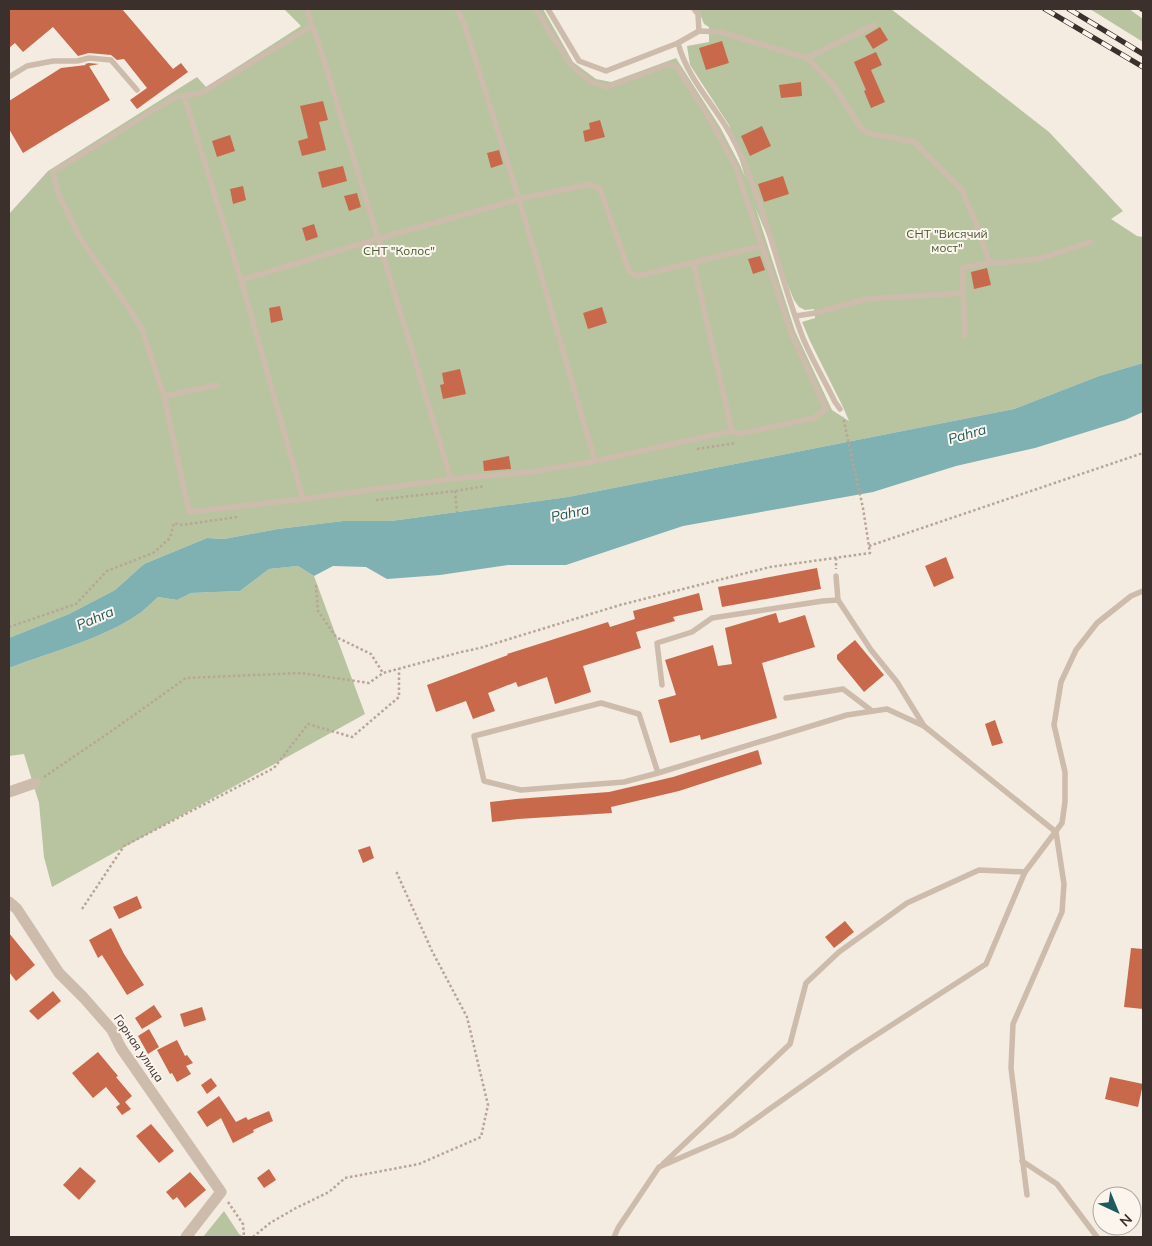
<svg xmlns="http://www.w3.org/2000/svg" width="1152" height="1246" font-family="Mulish,sans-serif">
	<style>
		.green { fill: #b8c4a0; fill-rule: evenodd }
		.water { fill: #7fb0b2 }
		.building { fill: #c8694b }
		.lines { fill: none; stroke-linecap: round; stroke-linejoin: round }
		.path { stroke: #b9a596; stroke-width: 2.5; stroke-dasharray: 2.5 2.5; stroke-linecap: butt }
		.lane { stroke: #cdbbac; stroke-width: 5.5 }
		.street { stroke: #cdbbac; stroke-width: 11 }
		.rail-casing { stroke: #3b302b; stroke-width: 5.5 }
		.rail { stroke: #fbf5ee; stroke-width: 4; stroke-dasharray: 11; stroke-linecap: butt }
		.labels { text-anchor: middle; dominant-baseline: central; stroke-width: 4; stroke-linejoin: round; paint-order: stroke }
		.park-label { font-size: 12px; fill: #4a5a2e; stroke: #fbf5ee }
		.street-label { font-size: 12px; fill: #3b302b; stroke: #fbf5ee }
		.water-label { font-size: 14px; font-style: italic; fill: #1f5a5e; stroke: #fbf5ee }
	</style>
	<rect width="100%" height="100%" fill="#f4ebe1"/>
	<g class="green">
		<path d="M284,9h259l30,53 23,17 15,3 65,-24 44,69 20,38 5,12 -16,-52 -39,-60 -3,-19 22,-4v-15l-5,-3 -6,-15h193l158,123 74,79 -12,8 26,17 6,1v126l-44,13 -85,33 -446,88 -177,24h-48l-65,8 -54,10 -17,-1 -63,26 -29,26 -46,24 -60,24v-424l39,-43 149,-94 9,10 95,-61zM756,209l38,91 5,7 6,3 9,-1 1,9 -13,4 8,19 33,66 6,14 -17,-11 -37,-79z"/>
		<polygon points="1090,9 1129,9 1143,19 1143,42"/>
		<path d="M298,566l16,10 51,138 -313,173 -8,-30 -5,-54 -15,-49 -15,2v-88c44,-17 92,-28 131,-55 7,-5 12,-11 18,-16l19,3 14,-7 49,-2 29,-22z"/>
		<polygon points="224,1211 239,1234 244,1237 203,1237"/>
	</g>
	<path class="water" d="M1143,363v49l-18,8 -90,28 -79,18 -83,26 -190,34 -117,39h-58l-68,10 -53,4 -21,-12 -33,-1 -19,10 -16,-10 -29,3 -29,22 -49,2 -14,7 -19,-3c-6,5 -11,11 -18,16 -39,27 -87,38 -131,55v-30l60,-24 46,-24 29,-26 63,-26 17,1 54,-10 65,-8h48l177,-24 446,-88 85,-33z"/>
	<g class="building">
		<polygon points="9,9 122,9 173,69 181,63 188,72 137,109 130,100 147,88 124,59 117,60 111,55 89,53 78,56 53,27 23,52 15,43 9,48"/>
		<polygon points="880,27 888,40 873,49 865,36"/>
		<polygon points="722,41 729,63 706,70 699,48"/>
		<polygon points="876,52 882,65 871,70 885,102 871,108 864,91 866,90 854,62"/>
		<polygon points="89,63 99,64 89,66 110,100 23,153 9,129 9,101 61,68 86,65 85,64"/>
		<polygon points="801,82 802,96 781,98 779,85"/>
		<polygon points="323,101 328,120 319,122 326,150 302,156 298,141 308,138 300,106"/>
		<polygon points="600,120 605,137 585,142 583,131 590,129 589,123"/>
		<polygon points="762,126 771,146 750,156 741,136"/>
		<polygon points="230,135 235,151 217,157 212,141"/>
		<polygon points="499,150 503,164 491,168 487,153"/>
		<polygon points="343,166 347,181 322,188 318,172"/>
		<polygon points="783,176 789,194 764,202 758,184"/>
		<polygon points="243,186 246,200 233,204 230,189"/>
		<polygon points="357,193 361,207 349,211 344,196"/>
		<polygon points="314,224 318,237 306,241 302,228"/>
		<polygon points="760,256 765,270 753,274 748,259"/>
		<polygon points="987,268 991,285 974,289 971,272"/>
		<polygon points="280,306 283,320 271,323 269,308"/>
		<polygon points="602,307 607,323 588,329 583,313"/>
		<polygon points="460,369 466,394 443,399 440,385 444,384 442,373"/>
		<polygon points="509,456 511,469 484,471 483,461"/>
		<polygon points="946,557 954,578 934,587 925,566"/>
		<polygon points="817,568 821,589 722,607 718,587"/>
		<polygon points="699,593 703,610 673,617 675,621 636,632 641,648 583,666 591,692 555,704 547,677 518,687 516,682 488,693 495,711 473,719 466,701 436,712 427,685 508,655 507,654 608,622 610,627 635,619 633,611"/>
		<polygon points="776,613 779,623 805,615 815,647 762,663 777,718 701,740 700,735 670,743 658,700 676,695 665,660 713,645 718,666 732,664 725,628"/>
		<polygon points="855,640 884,675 864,692 837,659 837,655"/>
		<polygon points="995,720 1003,743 992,746 985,724"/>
		<polygon points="758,750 762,764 679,791 611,807 612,813 518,819 492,822 490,802 516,799 609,792 673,777"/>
		<polygon points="370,846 374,858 363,863 358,850"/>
		<polygon points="137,896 142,908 119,919 113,907"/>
		<polygon points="845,921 854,932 834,948 825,937"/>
		<polygon points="111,928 124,954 144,985 127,995 102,955 98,958 89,940"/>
		<polygon points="9,933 35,965 16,981 9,972"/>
		<polygon points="1131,948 1143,949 1143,1009 1124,1007"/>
		<polygon points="53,991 61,1001 38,1020 29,1011"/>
		<polygon points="154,1005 162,1017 142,1029 135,1018"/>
		<polygon points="202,1007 206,1020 184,1027 180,1014"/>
		<polygon points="149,1029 159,1047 148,1054 138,1036"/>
		<polygon points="177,1040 185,1056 187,1055 193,1063 186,1066 191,1074 177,1082 172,1073 170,1074 157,1050"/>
		<polygon points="98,1052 118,1076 116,1077 132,1096 125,1102 131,1109 122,1115 116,1107 120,1104 106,1087 93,1098 72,1073"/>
		<polygon points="1110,1077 1143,1084 1138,1107 1105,1099"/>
		<polygon points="211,1078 217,1086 207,1094 201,1085"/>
		<polygon points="219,1096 236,1122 246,1117 248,1120 269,1111 273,1121 253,1130 254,1132 233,1143 221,1118 207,1127 197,1112"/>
		<polygon points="151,1124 174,1151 159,1163 136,1136"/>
		<polygon points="80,1167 96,1181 79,1200 63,1185"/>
		<polygon points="269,1169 276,1180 264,1188 257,1178"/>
		<polygon points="190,1172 206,1190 185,1208 177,1197 173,1200 166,1192"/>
	</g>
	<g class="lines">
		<g class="path">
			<polyline points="697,449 736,443"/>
			<polyline points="455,491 457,512"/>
			<polyline points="376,500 455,491 485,486"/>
			<polyline points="869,546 1143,453"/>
			<polyline points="836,558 836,569"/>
			<polyline points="316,585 318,611 336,637 371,654 383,673"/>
			<polyline points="9,627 76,604 107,571 153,553 170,538 174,523 182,525 237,517"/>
			<polyline points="44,777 113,730 186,678 301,673 369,683 383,673 461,652 480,648 620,605 770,567 870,553 863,508 843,417"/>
			<polyline points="82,909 124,846 274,768 308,724 352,737 399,697 399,669"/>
			<polyline points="228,1202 243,1224 244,1237"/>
			<polyline points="253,1237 270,1223 296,1208 329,1192 345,1178 419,1164 481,1137 488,1105 467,1017 432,951 396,871"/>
		</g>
		<g class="lane">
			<polyline points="307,9 312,26 318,41 451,479"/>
			<polyline points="457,9 465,26 519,199 595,461"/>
			<polyline points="548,9 579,61 606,71 678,43 699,31 720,32 807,58 832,83 861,128 868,133 914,142 962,190 975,221 990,263"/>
			<polyline points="694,9 698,14 699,31"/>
			<polyline points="312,26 201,93 184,96 177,96 53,172 58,193 80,238 126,304 142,329 164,396 189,512 303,499 451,479 530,472 595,461 732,431 738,434 814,418 826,409 791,333 736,168 712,123 677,67 670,64 607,87 591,82 572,66 547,28 536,9"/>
			<path d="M678,43c8,31 30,55 47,82 9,14 17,32 23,47 22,54 34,112 55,166 9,22 22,43 32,64l5,7"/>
			<polyline points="807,58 874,25"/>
			<polyline points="9,77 27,66 53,61 77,61 89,58 111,60 137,90"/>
			<polyline points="184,96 241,280 303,499"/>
			<polyline points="693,262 732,431"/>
			<polyline points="241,280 377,239 519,199 590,184 600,189 629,271 637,276 761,246"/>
			<polyline points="963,293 965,336"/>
			<polyline points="796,316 815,313 867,299 963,293 962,268 990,263 1001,263 1038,259 1091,242"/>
			<polyline points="164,396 217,385"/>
			<polyline points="836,576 838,600 871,650 897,682 924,726 1056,832 1064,884 1062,912 1013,1024 1011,1068 1027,1195"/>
			<polyline points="662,685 657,643 692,632 712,618 823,601 838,600"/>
			<polyline points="786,698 843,689 872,711"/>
			<polyline points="658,773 639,714 601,703 474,736 484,781 521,790 624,782 658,773 847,715 887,709 924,726"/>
			<polyline points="1022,1161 1057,1184 1097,1237"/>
			<polyline points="663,1164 790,1044 806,983 839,952 907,903 979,870 1025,872"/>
			<polyline points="614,1237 618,1228 659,1167 733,1135 853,1050 986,964 1025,872 1062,823 1065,802 1065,772 1054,725 1061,682 1076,650 1097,623 1131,596 1143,591"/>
		</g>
		<g class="street">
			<polyline points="9,792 35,783"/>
			<polyline points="9,902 17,909 59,973 84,998 112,1030 121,1048 221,1192 186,1237"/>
		</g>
		<g class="rail-casing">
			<g id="rail">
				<polyline points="1045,9 1143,67"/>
				<polyline points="1069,9 1143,54"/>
				<polyline points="1142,9 1143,9"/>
			</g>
		</g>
		<use href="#rail" class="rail"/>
	</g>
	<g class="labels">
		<g class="park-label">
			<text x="947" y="233">СНТ "Висячий<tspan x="947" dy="14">мост"</tspan></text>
			<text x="399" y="250">СНТ "Колос"</text>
		</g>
		<g class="street-label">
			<text transform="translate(139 1048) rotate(56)">Горная улица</text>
		</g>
		<g class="water-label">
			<text transform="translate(967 434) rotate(-16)">Pahra</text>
			<text transform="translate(570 513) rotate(-12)">Pahra</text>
			<text transform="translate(95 618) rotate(-23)">Pahra</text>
		</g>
	</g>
	<rect width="1152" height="1246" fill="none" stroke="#3b302b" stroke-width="20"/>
	<g transform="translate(1117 1211) rotate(136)"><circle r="24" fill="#fbf5ee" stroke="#aea6a0"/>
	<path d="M0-4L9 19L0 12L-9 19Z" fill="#1f5a5e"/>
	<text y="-8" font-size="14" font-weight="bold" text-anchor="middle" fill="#3b302b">N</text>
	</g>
</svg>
